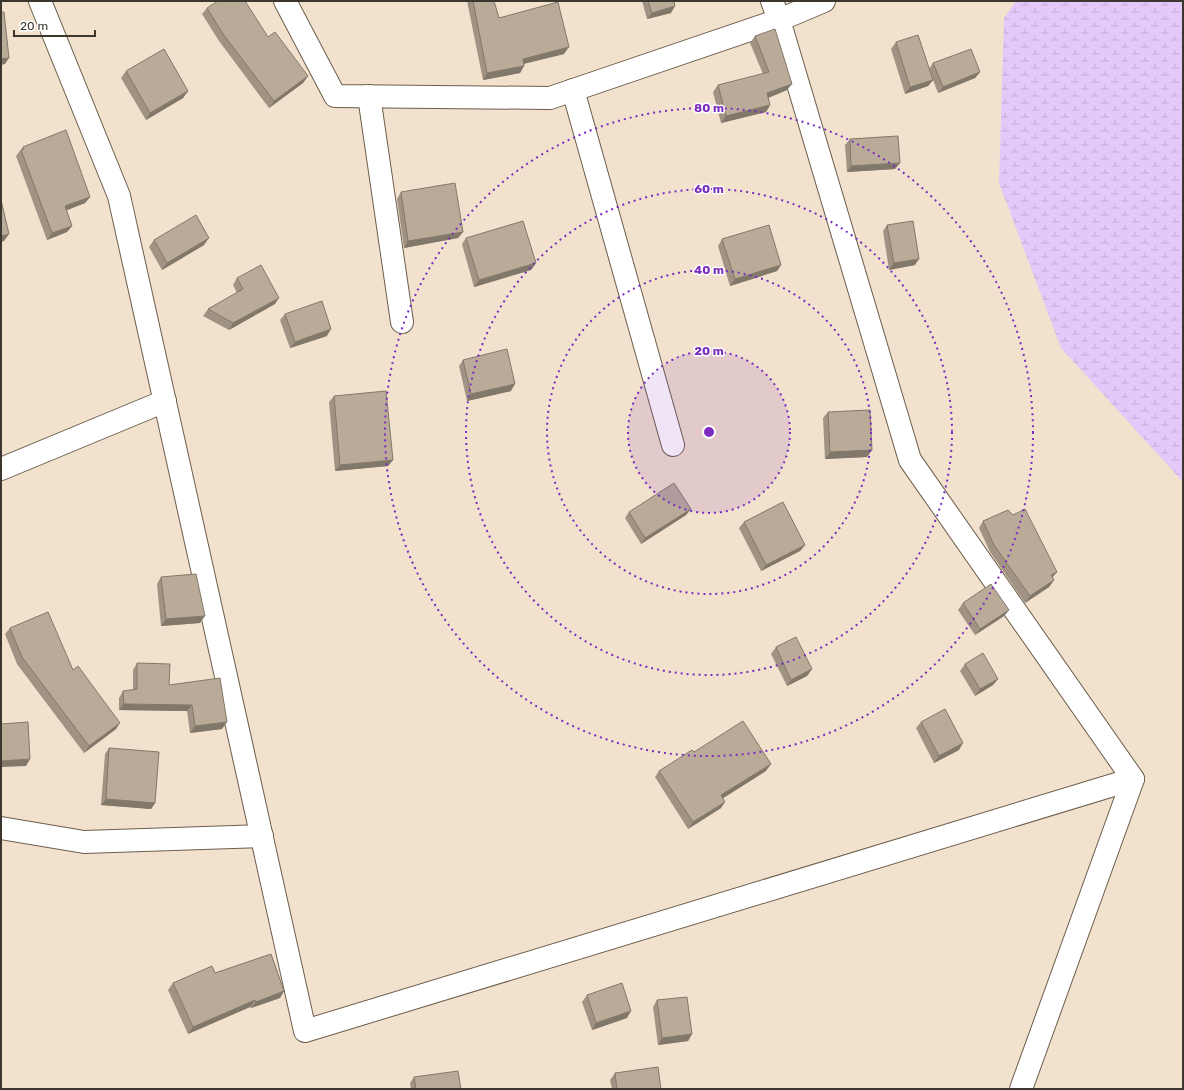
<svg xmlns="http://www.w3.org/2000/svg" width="1184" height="1090" font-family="Rubik,sans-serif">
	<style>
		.wetland { fill: url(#wetland-marsh) }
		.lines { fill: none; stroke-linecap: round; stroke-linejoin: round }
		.street-casing { stroke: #6c5e4d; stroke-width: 24 }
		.street { stroke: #fff; stroke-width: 22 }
		.wall { fill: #a09383 }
		.shaded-wall { fill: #82786a }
		.building { fill: #baab98; stroke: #82786a }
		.ring { fill: none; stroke: #7b2cbf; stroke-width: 2; stroke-dasharray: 2 4 }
		.centre { fill: #7b2cbf; stroke: #fff; stroke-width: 2 }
		.ring-label { font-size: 12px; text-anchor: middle; font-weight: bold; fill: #7b2cbf; stroke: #fff; stroke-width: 3; stroke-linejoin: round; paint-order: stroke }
	</style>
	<defs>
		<pattern id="wetland-marsh" width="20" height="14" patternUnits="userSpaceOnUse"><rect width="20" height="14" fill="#e4c8f9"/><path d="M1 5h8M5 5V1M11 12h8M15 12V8" fill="none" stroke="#c4acd6"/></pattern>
	</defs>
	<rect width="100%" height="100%" fill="#f1e1cd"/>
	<polygon class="wetland" points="1016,1 1183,1 1183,482 1061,348 999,183 1004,18"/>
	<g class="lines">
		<g class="street-casing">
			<g id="street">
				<polyline points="40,1 119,196 305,1031 1133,779"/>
				<polyline points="285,1 335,96 550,98 779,20 824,1"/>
				<polyline points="772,1 779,20 910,460 1133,779 1021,1089"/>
				<polyline points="573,90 673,445"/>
				<polyline points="369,96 402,322"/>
				<polyline points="1,469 165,401"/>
				<polyline points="1,828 84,842 262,836"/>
			</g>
		</g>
		<use href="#street" class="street"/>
	</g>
	<g class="wall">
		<polygon points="467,1 494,1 499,18 564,54 524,64 524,66 520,73 483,80"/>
		<polygon points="642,1 674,1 671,13 647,19"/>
		<polygon points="207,8 268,37 308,76 303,83 269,108 219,41 202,14"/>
		<polygon points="755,36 787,90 768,98 770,105 766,112 721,123 713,92 718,85 763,74 750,43"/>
		<polygon points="896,42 929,69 933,63 980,72 975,78 938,93 933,80 928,86 905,94 891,49"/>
		<polygon points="126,71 188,91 183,98 146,120 121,78"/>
		<polygon points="850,139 900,163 895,169 847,172 845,145"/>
		<polygon points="23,147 90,197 85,203 66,210 72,226 67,232 47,240 16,156"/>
		<polygon points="401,192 463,232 458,238 404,248 397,199"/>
		<polygon points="887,225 915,265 889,270 883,231"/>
		<polygon points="466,238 536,263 531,270 474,287 462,244"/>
		<polygon points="722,239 781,265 777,271 730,286 718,246"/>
		<polygon points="154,240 204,245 162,270 149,247"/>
		<polygon points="237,278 275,304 229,330 203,316 208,309 237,293 233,285"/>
		<polygon points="285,314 327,336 290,348 280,320"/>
		<polygon points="463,360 511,391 467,401 459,366"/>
		<polygon points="334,396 393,460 388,466 335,471 329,402"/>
		<polygon points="828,412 872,450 867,457 825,459 823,418"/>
		<polygon points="691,509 686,515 641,544 625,518 629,512"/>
		<polygon points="983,521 1053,578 1054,580 1049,587 1025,603 990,552 979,528"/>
		<polygon points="744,522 805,545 800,551 761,571 739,528"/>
		<polygon points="161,577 200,623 161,626 157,584"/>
		<polygon points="963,603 1009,610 1004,616 975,635 958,610"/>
		<polygon points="10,628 73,670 116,729 84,753 17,664 5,634"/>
		<polygon points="776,647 812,669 807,676 787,686 771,654"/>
		<polygon points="137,663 169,685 222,729 190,733 187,711 119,710 119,698 123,691 133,690 133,670"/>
		<polygon points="965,664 998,679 993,685 975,696 960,671"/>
		<polygon points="921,722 959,750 934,763 916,728"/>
		<polygon points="109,748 155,803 151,809 101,805 105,754"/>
		<polygon points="694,752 766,771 723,798 721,808 688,829 655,777 659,771"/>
		<polygon points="215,973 284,991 280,998 251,1008 250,1007 188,1034 168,990 173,983"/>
		<polygon points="587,995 627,1018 592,1030 582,1002"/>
		<polygon points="657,1000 692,1034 688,1041 658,1045 653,1007"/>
		<polygon points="615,1073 661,1089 612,1089 610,1080"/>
		<polygon points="414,1077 461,1089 411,1089 410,1083"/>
	</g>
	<g class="shaded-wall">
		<polygon points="675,6 671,13 647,19 652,13"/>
		<polygon points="569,47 564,54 518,65 523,59"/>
		<polygon points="9,58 5,64 1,65 1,59"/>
		<polygon points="524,66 520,73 483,80 487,73"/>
		<polygon points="980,72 975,78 938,93 943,87"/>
		<polygon points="308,76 303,83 269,108 274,101"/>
		<polygon points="933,80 928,86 905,94 910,87"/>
		<polygon points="792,84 787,90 763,100 767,93"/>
		<polygon points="188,91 183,98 146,120 150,113"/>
		<polygon points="770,105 766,112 721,123 726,116"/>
		<polygon points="900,163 895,169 847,172 851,166"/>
		<polygon points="90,197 85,203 60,213 65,206"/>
		<polygon points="72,226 67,232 47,240 52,233"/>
		<polygon points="463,232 458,238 404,248 408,241"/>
		<polygon points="9,234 4,241 1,242 1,236"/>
		<polygon points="209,238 204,245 162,270 167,263"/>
		<polygon points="919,259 915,265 889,270 894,263"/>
		<polygon points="536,263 531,270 474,287 479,280"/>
		<polygon points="781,265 777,271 730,286 735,279"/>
		<polygon points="279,298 275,304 229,330 233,323"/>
		<polygon points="331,329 327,336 290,348 295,342"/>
		<polygon points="515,384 511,391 467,401 471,394"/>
		<polygon points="872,450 867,457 825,459 830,452"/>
		<polygon points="393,460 388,466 335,471 340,465"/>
		<polygon points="691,509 686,515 641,544 645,538"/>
		<polygon points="805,545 800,551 761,571 766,565"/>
		<polygon points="1057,572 1052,578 1051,575"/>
		<polygon points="1054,580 1049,587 1025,603 1030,596"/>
		<polygon points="1009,610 1004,616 975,635 980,629"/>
		<polygon points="205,616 200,623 161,626 166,619"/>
		<polygon points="812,669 807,676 787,686 791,680"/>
		<polygon points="998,679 993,685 975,696 980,689"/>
		<polygon points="124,704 192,705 187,711 119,710"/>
		<polygon points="227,722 222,729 190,733 195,726"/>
		<polygon points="120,723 116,729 84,753 89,746"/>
		<polygon points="963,743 959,750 934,763 939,756"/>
		<polygon points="30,759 26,766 1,767 1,761"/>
		<polygon points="771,764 766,771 717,802 721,795"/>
		<polygon points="106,799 155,803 151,809 101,805"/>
		<polygon points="725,802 721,808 688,829 693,822"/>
		<polygon points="284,991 280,998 251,1008 256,1002"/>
		<polygon points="255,1000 250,1007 188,1034 193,1027"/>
		<polygon points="631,1011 627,1018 592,1030 596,1023"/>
		<polygon points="692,1034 688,1041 658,1045 662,1038"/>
	</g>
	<g class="building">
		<polygon points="218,1 245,1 268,37 275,32 308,76 274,101 223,34 207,8"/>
		<polygon points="473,1 494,1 499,18 558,2 569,47 523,59 524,66 487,73"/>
		<polygon points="648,1 674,1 675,6 652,13"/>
		<polygon points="1,12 4,12 9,58 1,59"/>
		<polygon points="775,29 792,84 767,93 770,105 726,116 718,85 769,72 755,36"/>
		<polygon points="918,35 933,80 910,87 896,42"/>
		<polygon points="164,49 188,91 150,113 126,71"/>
		<polygon points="971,49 980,72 943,87 933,63"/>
		<polygon points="66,130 90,197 65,206 72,226 52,233 21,150 24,149 23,147"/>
		<polygon points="898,136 900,163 851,166 850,139"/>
		<polygon points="455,183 463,232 408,241 401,192"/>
		<polygon points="1,200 9,234 1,236"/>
		<polygon points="196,215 209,238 167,263 154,240"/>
		<polygon points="523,221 536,263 479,280 466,238"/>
		<polygon points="913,221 919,259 894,263 887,225"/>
		<polygon points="769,225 781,265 735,279 722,239"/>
		<polygon points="261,265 279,298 233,323 208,309 243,289 237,278"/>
		<polygon points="322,301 331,329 295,342 285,314"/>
		<polygon points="507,349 515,384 471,394 463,360"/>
		<polygon points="386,391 393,460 340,465 334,396"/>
		<polygon points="870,410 872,450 830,452 828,412"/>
		<polygon points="674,483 691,509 645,538 629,512"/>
		<polygon points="783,502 805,545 766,565 744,522"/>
		<polygon points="1025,509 1057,572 1051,575 1054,580 1030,596 994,545 983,521 1008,510 1013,515"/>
		<polygon points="196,574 205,616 166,619 161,577"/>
		<polygon points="991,584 1009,610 980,629 963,603"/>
		<polygon points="48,612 73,670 78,666 120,723 89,746 22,657 10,628"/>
		<polygon points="796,637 812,669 791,680 776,647"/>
		<polygon points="983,653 998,679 980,689 965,664"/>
		<polygon points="137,663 170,664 169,685 220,678 227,722 195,726 192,705 124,704 123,691 137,689"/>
		<polygon points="945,709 963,743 939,756 921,722"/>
		<polygon points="743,721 771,764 721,795 725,802 693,822 659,771 692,750 694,752"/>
		<polygon points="28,722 30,759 1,761 1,724"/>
		<polygon points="109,748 159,752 155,803 106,799"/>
		<polygon points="271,954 284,991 256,1002 255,1000 193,1027 173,983 212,966 215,973"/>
		<polygon points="622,983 631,1011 596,1023 587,995"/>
		<polygon points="687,997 692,1034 662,1038 657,1000"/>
		<polygon points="658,1067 661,1089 617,1089 615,1073"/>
		<polygon points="458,1071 461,1089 416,1089 414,1077"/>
	</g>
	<circle cx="709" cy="432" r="81" fill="#7b2cbf" fill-opacity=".12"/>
	<g class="ring">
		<circle cx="709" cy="432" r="81"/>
		<circle cx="709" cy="432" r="162"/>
		<circle cx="709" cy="432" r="243"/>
		<circle cx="709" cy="432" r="324"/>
	</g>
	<circle cx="709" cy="432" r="6" class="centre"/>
	<g class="ring-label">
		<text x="709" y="112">80 m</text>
		<text x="709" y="193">60 m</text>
		<text x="709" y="274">40 m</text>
		<text x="709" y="355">20 m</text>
	</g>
	<rect width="1184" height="1090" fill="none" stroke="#3c362e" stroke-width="4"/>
	<path d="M14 30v6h81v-6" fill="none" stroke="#3c362e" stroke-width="2"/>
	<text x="20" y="30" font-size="12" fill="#3c362e" stroke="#ffffff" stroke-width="3" paint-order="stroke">20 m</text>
</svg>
